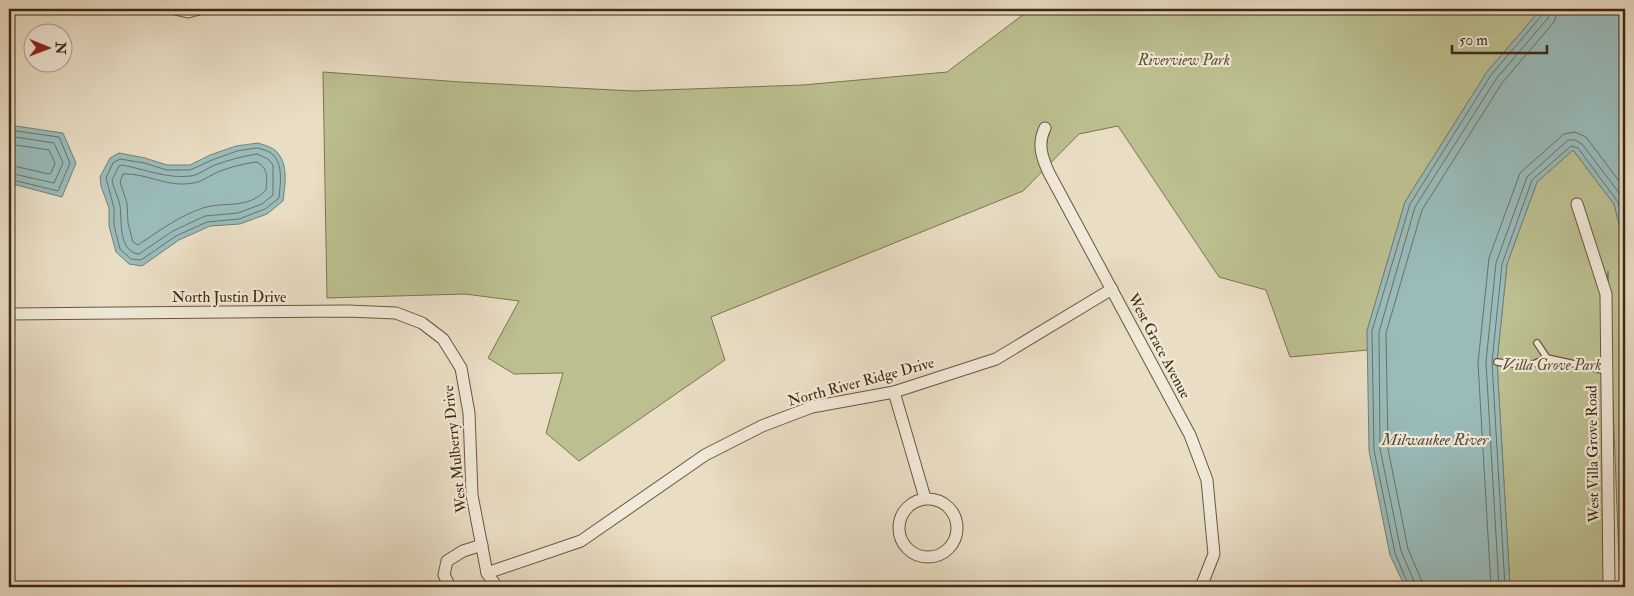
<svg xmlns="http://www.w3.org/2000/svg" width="1634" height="596" font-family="'IM FELL Double Pica',serif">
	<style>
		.green { fill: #bcbf90; stroke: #7e7450 }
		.water { fill: #99bbba; stroke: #758176 }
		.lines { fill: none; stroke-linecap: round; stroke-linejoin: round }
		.shore { stroke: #6c7265; stroke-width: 1 }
		.lane-casing { stroke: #6a563d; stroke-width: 8 }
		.street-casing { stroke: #6a563d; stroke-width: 13 }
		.lane { stroke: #f1e9d9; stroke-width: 5.5 }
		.street { stroke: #f1e9d9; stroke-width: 11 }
		.labels { text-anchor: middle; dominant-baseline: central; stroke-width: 4.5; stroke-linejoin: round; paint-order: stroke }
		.park-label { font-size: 15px; font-style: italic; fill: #5e4e30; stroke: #f1e9d9 }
		.street-label { font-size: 15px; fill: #3f2910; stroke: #f1e9d9 }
		.water-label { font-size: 16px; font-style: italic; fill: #564e3a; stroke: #f1e9d9 }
	</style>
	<rect width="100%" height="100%" fill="#e9ddc4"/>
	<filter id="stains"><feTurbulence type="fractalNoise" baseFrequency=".004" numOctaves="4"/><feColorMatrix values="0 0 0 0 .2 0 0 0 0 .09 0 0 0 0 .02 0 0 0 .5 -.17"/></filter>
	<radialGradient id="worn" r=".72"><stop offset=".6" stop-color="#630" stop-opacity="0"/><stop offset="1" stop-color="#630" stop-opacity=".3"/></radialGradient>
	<g class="green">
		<polygon points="1027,9 1541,9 1487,72 1405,202 1367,331 1368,350 1290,357 1266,290 1219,277 1118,126 1079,134 1023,191 711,317 725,360 579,461 546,433 563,373 514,374 488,358 519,301 465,294 327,298 323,72 461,82 633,91 803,85 947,72 1028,11"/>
		<polygon points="1573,150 1614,204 1625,248 1625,587 1620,587 1608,271 1606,294 1609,587 1510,587 1497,362 1507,264 1537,182"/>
	</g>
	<g class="water">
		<polygon points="1541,9 1625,9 1625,248 1614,204 1573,150 1537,182 1507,264 1497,362 1510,587 1405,587 1390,555 1369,451 1367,331 1405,202 1487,72"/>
		<polygon points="9,125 63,133 76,163 62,197 9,183"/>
		<path d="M258,143c6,2 14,4 18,8 13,13 9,34 7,50l-16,13 -27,10 -30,2 -31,14 -37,26 -13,-2 -13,-12 -7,-26v-18l-8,-22 -1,-9 10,-19 9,-5 26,5 22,7h23l20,-10 26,-9z"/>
	</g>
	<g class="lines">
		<g class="shore">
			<polyline points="9,130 59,137 70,163 58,191 9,179"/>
			<polyline points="9,136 54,143 63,163 54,183 9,173"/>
			<polyline points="9,144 49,150 55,163 51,173 49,174 9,165"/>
			<path d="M257,148c5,1 12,3 15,6 12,10 8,31 7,44l-14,11 -26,10 -32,3 -31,14 -35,24 -10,-1 -11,-10 -6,-24v-17l-8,-30 7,-15 7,-4 24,4 23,7h23l22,-10 25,-9z"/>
			<path d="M257,154l11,5 5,6v30l-11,9 -24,9 -33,3 -32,15 -34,23c-21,-2 -17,-34 -19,-48 -1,-9 -7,-17 -8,-26l7,-14 3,-1c22,4 45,14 69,11 8,-1 16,-8 24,-11 14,-5 28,-9 42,-11z"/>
			<path d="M256,162c13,5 11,16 10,28 -19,20 -41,11 -63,18 -24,8 -44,23 -65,37l-5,-3 -5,-19 -1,-20 -7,-21 3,-8c24,-1 45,14 70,9 9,-1 17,-8 25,-11 12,-5 25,-8 38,-10z"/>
			<polyline points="1409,587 1395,553 1374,450 1372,331 1410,204 1491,75 1543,14 1544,9"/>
			<polyline points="1415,587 1414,581 1401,551 1380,449 1379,332 1415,207 1496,79 1548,18 1550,9"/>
			<polyline points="1423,587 1421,579 1408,549 1388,449 1386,333 1422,210 1502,83 1554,22 1558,9"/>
			<polyline points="1491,587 1478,363 1489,258 1520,173 1564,134 1575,132 1586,137 1625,189"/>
			<polyline points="1499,587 1486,362 1496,263 1527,177 1568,140 1575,140 1582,144 1623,198 1625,205"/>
			<polyline points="1505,587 1492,362 1502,264 1532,180 1571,146 1578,148 1618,202 1625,232"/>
		</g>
		<g class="lane-casing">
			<g id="lane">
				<polyline points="1537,343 1547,358 1607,371"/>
				<polyline points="1497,362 1529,366 1547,358"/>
			</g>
		</g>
		<g class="street-casing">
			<g id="street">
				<polyline points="175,9 188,12 199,9"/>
				<path d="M1045,128c-8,16 -3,30 4,45l141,262 17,45 7,74 -13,33"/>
				<polyline points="1577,204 1606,294 1609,587"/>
				<polyline points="9,314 347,311 396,313 422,323 443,339 461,368 469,413 472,495 487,573 497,587"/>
				<polyline points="894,392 925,498"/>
				<circle cx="928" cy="528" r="29"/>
				<polyline points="487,573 581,541 705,455 762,426 812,407 894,392 996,359 1112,289"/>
				<polyline points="450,587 444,575 447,561 463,551 482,545"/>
			</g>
		</g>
		<use href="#lane" class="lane"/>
		<use href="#street" class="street"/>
	</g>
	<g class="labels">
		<g class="park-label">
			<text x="1184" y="60">Riverview Park</text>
			<text x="1552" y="365">Villa Grove Park</text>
		</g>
		<g class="street-label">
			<text x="229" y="297">North Justin Drive</text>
			<text transform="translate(1159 346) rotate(62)">West Grace Avenue</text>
			<text transform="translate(861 382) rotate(-15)">North River Ridge Drive</text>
			<text transform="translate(455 449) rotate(-96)">West Mulberry Drive</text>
			<text transform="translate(1593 454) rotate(-91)">West Villa Grove Road</text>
		</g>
		<g class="water-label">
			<text x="1435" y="440">Milwaukee River</text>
		</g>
	</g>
	<rect width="1634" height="596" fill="none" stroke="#e9ddc4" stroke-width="30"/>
	<rect x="10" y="10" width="1614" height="576" fill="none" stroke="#3f2910" stroke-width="2.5"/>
	<rect x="15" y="15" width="1604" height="566" fill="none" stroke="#3f2910"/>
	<g transform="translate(48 48) rotate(91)"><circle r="24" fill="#f1e9d9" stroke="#aa9c89"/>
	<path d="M0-4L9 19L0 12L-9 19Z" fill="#8f2418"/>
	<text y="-8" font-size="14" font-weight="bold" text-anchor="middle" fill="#3f2910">N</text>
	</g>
	<path d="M1452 45v8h95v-8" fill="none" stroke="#3f2910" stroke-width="2.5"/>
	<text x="1459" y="45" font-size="15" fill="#3f2910" stroke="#f1e9d9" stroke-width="4" paint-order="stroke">50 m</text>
	<rect width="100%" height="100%" filter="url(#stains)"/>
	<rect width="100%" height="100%" fill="url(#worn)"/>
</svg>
